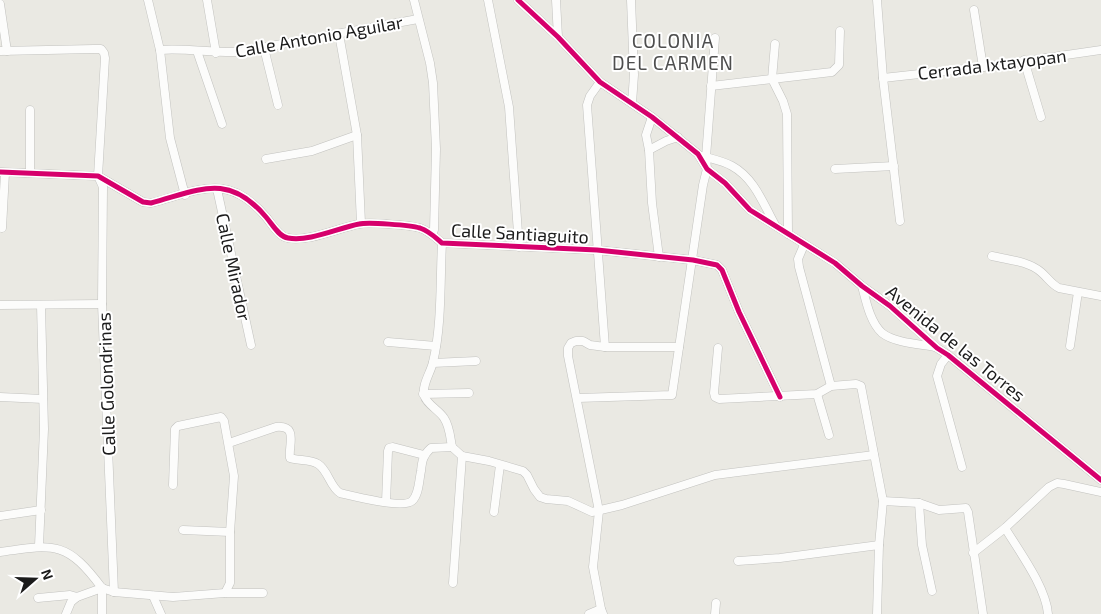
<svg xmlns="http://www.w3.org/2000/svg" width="1101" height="614" font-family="'Exo 2',sans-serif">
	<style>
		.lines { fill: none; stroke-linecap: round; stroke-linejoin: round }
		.street-casing { stroke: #c2c2bf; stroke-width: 9 }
		.street { stroke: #fcfcfb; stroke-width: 8 }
		.cycleway-casing { stroke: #fff; stroke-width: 8 }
		.cycleway { stroke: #d6006c; stroke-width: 5 }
		.labels { text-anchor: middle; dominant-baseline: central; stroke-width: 4; stroke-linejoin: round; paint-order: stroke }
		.street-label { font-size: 18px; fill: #1b1b1b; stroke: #fff }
		.neighbourhood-label { font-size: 19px; letter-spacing: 1px; fill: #4e4e4e; stroke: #fff }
	</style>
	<rect width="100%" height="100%" fill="#eae9e3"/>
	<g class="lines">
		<g class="street-casing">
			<g id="street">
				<polyline points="148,0 160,50 170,138 185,195"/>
				<polyline points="207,0 216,53"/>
				<polyline points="414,0 430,63 433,83 436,149 434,230 432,234"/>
				<polyline points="488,0 509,107 519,247"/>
				<polyline points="518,0 558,37 600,82 652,117 698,154 707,169 725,183 750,210 835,263 862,286 890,306 937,348 948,355 1101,480"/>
				<polyline points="556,0 558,37"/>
				<polyline points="631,0 634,75 632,103"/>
				<polyline points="877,0 883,78 900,221"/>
				<polyline points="0,4 7,51"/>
				<polyline points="974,10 983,67"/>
				<polyline points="339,34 357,135 361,223"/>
				<polyline points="264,48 278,105"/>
				<path d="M160,50c26,-2 52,3 78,2l180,-33"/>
				<polyline points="0,51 94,49 101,49 104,53 105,58 98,176 103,187 102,304 114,592"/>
				<polyline points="197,51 222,124"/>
				<polyline points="1024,60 1041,117"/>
				<polyline points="883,78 983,67 1101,50"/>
				<polyline points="772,79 783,101 787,114 788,234"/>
				<polyline points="772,79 775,44"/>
				<polyline points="600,82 590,96 587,105 605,347"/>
				<polyline points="711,86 832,72 839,65 840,31"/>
				<polyline points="30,110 30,173"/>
				<polyline points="652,117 646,135 649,150 652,203 659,257"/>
				<polyline points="649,150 666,141 678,137"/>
				<path d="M702,156c10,3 21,5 30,10 22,12 31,37 42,57"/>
				<polyline points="266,159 312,151 357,135"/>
				<polyline points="835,169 894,166"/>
				<path d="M0,172l98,4 45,26 8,1c49,-13 77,-31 115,14 6,7 13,20 22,21 21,4 50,-10 71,-14 9,-2 51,1 61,4 9,3 15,9 22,15l155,7 96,10 24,5 5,5 17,42 41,85"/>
				<polyline points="217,189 251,345"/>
				<polyline points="2,228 5,173"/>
				<path d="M442,243c-2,37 0,83 -9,119 -2,10 -11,22 -9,33 2,9 15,15 20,23 6,9 6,19 8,29"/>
				<polyline points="804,245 798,259 799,267 831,386"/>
				<path d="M992,256c17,4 36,5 49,16 7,6 10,12 18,16l42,8"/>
				<path d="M862,286c4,15 8,36 20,47 13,10 37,11 53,14"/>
				<polyline points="0,305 102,304"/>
				<polyline points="388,342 436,346"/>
				<polyline points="1070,346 1078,292"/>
				<polyline points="718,348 714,393 715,397 719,399 817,394 831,386 856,384 861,386 883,501 879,545 877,614"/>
				<polyline points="948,355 941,364 937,376 962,467"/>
				<polyline points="433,363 476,361"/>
				<polyline points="423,394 469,393"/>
				<polyline points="817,394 829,435"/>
				<polyline points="0,397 43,399"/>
				<polyline points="578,398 672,395 703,185 707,169 706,157 715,38"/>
				<path d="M229,443l47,-16c23,-2 12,18 14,31 9,3 20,1 28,6 10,6 12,23 22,29 13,3 63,16 72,8 7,-6 7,-21 9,-30 1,-10 2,-16 10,-23l21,-1"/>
				<polyline points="452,447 462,456 489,461 523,471 527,475 534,489 540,497 546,499 568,501 592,512 622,505 715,475 874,455"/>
				<polyline points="173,485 175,429 178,426 221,417 224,421 234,476 230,532 230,583 225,593"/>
				<polyline points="883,501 919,503 939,510 966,508 968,512 983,614"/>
				<polyline points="386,502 388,451 389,448 393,447 424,455"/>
				<polyline points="919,503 922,545 932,591"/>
				<polyline points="494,512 500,465"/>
				<polyline points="0,516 41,510"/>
				<path d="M1005,528c14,23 41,59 43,86"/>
				<polyline points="183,530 230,532"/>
				<polyline points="39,546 44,429 41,305"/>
				<path d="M0,552c55,-8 67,-11 102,36"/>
				<polyline points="973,553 1005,528 1049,487 1057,483 1064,484 1101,492"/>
				<polyline points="738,561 780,558 879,545"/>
				<polyline points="453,583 462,456"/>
				<polyline points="102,588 114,592 173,597 225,593 263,593"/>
				<polyline points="153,596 161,614"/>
				<polyline points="38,598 70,595 77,597 102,588"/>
				<polyline points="66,614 71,602 77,597"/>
				<polyline points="102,614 102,588"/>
				<polyline points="589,614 601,609"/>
				<polyline points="603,614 601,609 593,567 599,511 568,356 568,348 571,343 576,341 583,341 590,345 605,347 679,347"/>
				<polyline points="715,614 716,603"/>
			</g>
		</g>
		<use href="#street" class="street"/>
		<g class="cycleway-casing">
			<g id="cycleway">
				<polyline points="518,0 558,37 600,82 652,117 698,154 707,169 725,183 750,210 835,263 862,286 890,306 937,348 948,355 1101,480"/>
				<path d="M0,172l98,4 45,26 8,1c49,-13 77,-31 115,14 6,7 13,20 22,21 21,4 50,-10 71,-14 9,-2 51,1 61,4 9,3 15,9 22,15l155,7 96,10 24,5 5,5 17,42 41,85"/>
			</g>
		</g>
		<use href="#cycleway" class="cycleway"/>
	</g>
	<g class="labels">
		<g class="street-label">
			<text transform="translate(319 36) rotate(-10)">Calle Antonio Aguilar</text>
			<text transform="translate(992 64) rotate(-7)">Cerrada Ixtayopan</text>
			<text transform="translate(520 233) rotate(3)">Calle Santiaguito</text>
			<text transform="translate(234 267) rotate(78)">Calle Mirador</text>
			<text transform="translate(956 343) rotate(39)">Avenida de las Torres</text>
			<text transform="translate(106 384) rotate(-92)">Calle Golondrinas</text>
		</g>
		<g class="neighbourhood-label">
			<text x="673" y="40">COLONIA<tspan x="673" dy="22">DEL CARMEN</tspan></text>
		</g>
	</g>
	<g transform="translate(35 579) rotate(70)" stroke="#ffffff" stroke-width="4" paint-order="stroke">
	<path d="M0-4L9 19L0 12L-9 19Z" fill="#1b1b1b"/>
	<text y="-8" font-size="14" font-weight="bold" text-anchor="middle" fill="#1b1b1b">N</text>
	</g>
</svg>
